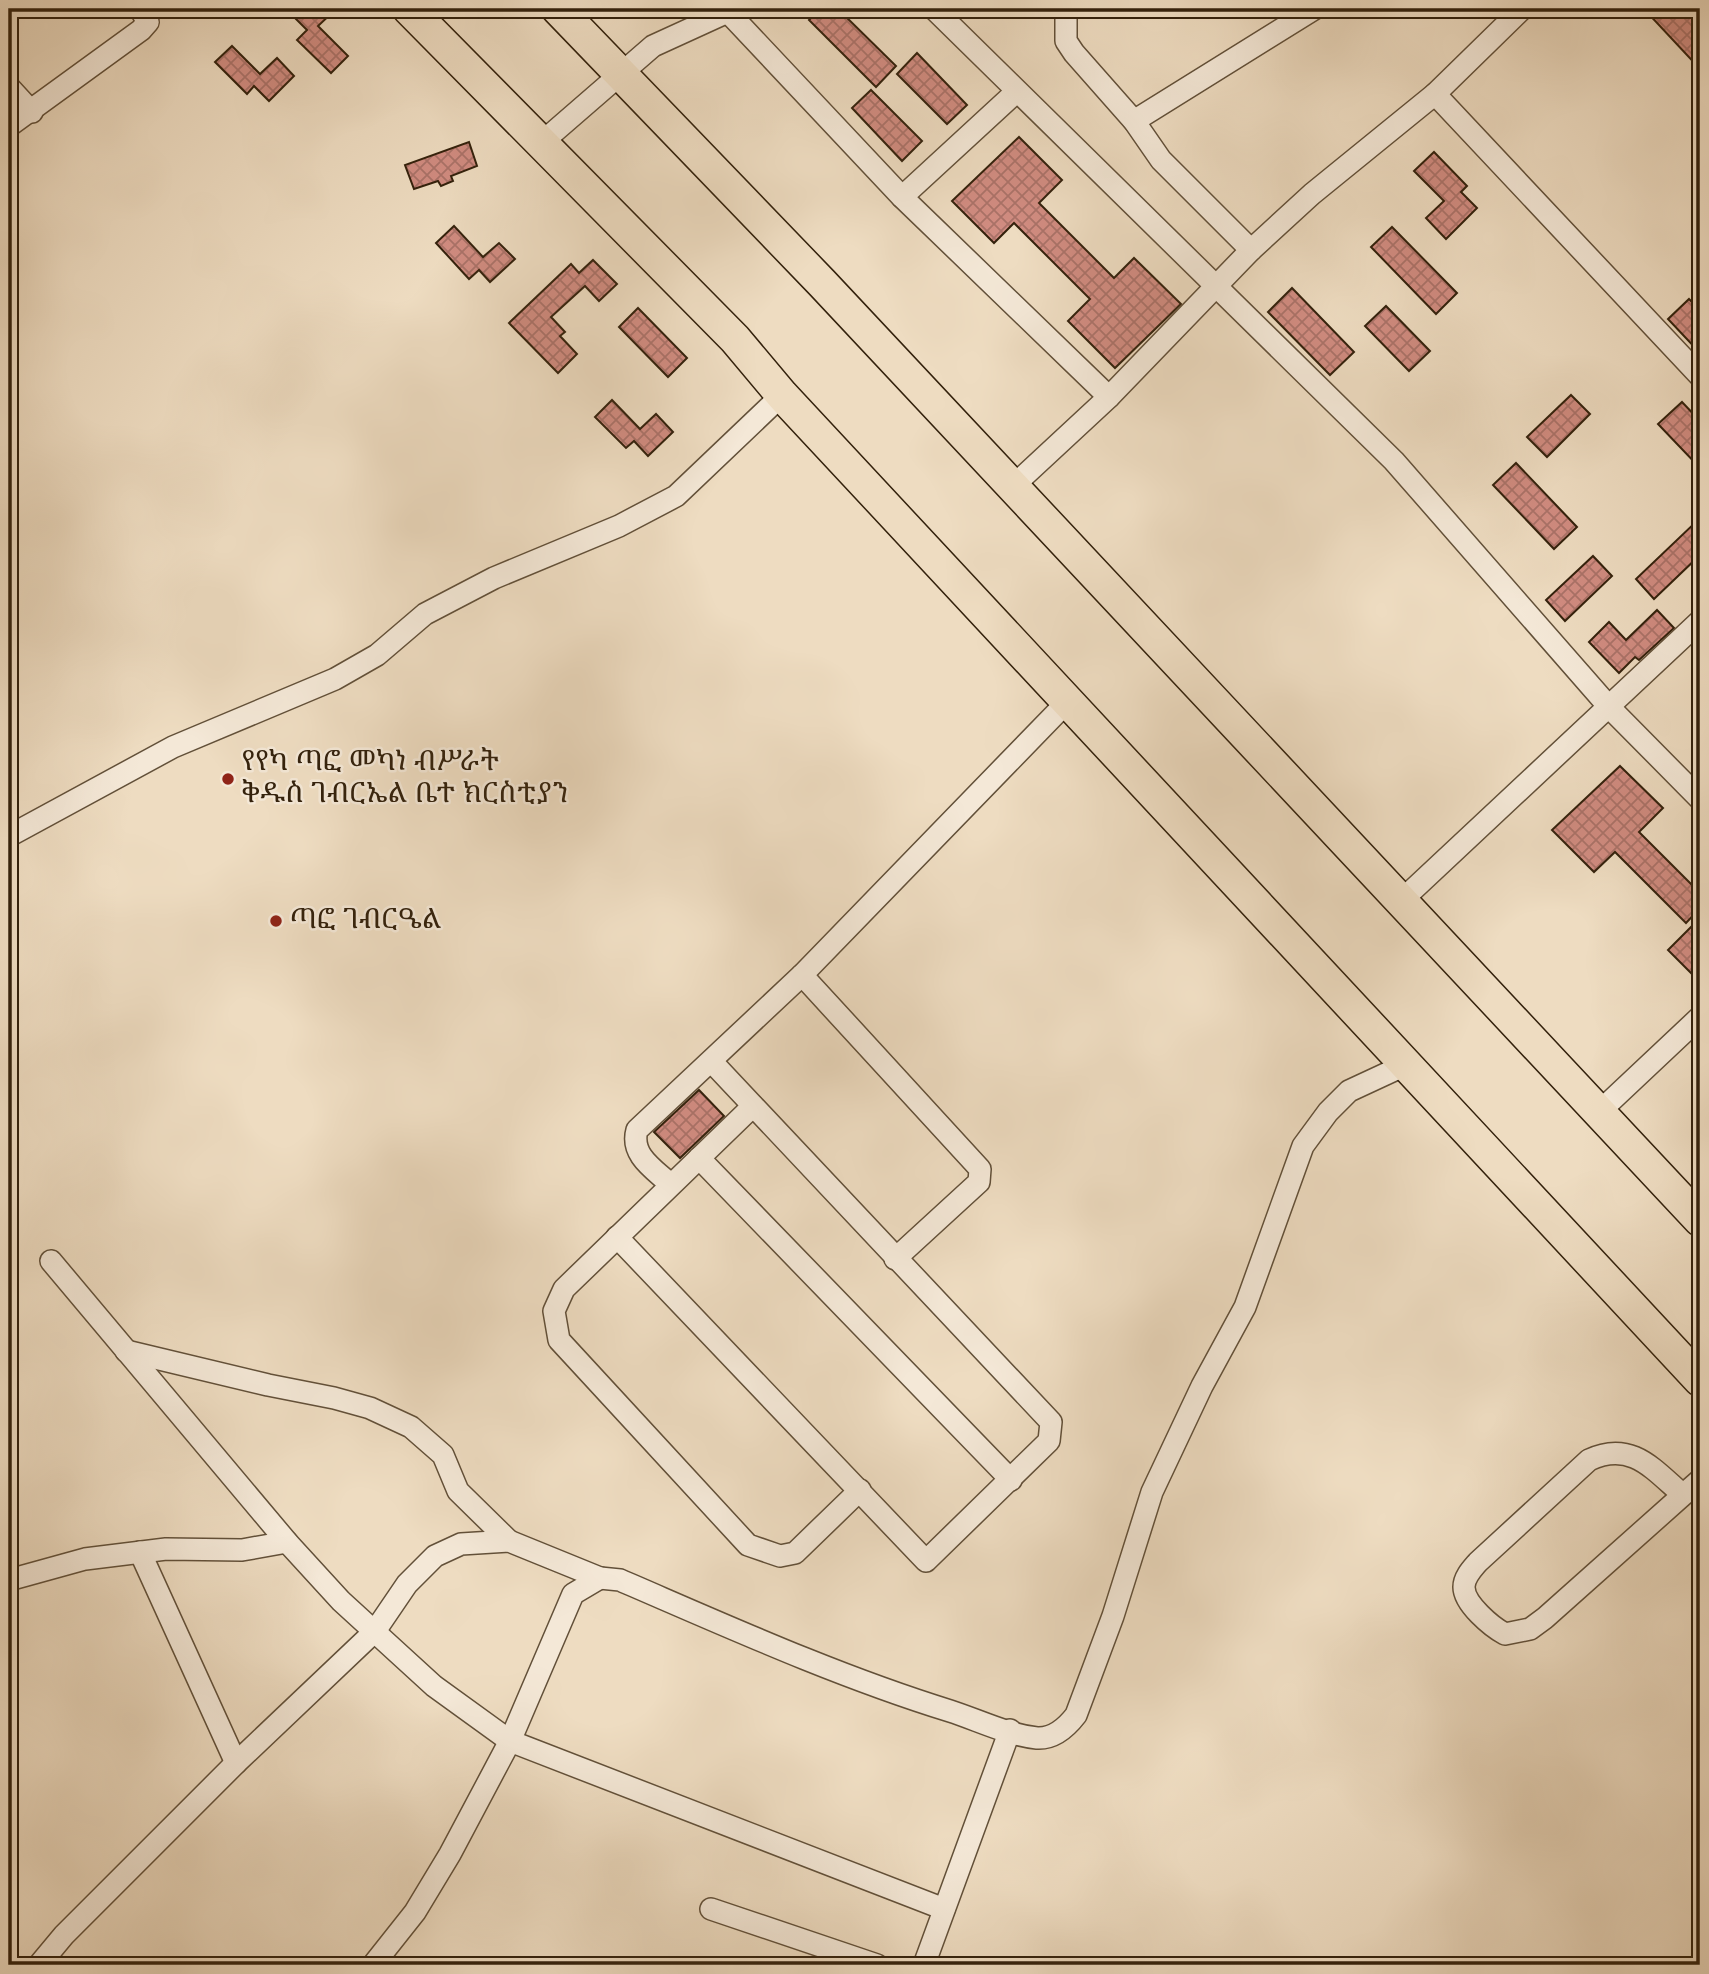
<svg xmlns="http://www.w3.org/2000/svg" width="1709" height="1974" font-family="'Old Standard TT','Noto Serif Ethiopic',serif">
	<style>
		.building { fill: url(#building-cross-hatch); stroke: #33210c; stroke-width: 2 }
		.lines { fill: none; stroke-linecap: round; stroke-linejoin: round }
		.minor-casing { stroke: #625039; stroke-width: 24 }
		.highway-casing { stroke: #33210c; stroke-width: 35 }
		.minor { stroke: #f4e8d7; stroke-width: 21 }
		.highway { stroke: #eedcc1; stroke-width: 32 }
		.poi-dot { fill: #8f2418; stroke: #f4e8d7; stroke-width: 2.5 }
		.labels { text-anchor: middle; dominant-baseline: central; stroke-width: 5; stroke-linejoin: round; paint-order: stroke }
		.poi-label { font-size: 28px; fill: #33210c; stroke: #f4e8d7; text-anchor: start }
	</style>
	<defs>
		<pattern id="building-cross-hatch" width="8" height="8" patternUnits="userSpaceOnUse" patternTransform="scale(1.75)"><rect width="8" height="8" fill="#d18c81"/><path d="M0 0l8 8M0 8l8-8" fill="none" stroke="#aa7268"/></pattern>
	</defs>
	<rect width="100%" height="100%" fill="#eedcc1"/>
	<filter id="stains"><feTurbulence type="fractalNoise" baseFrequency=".00286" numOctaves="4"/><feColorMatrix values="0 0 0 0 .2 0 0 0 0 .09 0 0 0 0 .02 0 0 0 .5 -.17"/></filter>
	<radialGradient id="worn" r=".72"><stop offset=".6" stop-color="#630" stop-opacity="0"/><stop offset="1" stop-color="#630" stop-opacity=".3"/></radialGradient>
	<g class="building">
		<polygon points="286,9 336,9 318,26 348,56 331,73 297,40 307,30"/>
		<polygon points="820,9 838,9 896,66 876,87 809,20"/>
		<polygon points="1644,9 1688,9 1700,22 1700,69"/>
		<polygon points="232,46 260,74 277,58 294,76 269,101 254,86 247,94 215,62"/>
		<polygon points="917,53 967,105 947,124 897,74"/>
		<polygon points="871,90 922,141 902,161 852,108"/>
		<polygon points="1019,137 1062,180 1039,203 1114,278 1134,258 1181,304 1115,368 1068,321 1090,299 1014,223 994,243 952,201"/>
		<polygon points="469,142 477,166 451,176 453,181 441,186 438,181 414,189 405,165"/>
		<polygon points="1434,152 1467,186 1461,192 1477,208 1446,239 1426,218 1444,201 1414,171"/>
		<polygon points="454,226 483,257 499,243 515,259 490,282 479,270 469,279 436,243"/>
		<polygon points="1392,227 1457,293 1436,314 1371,247"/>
		<polygon points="593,260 617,284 599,301 585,286 551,317 565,332 560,336 577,354 558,373 509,323 571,264 579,273"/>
		<polygon points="1292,288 1354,352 1330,375 1268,312"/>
		<polygon points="1689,299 1700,310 1700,353 1668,319"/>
		<polygon points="1386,306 1430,351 1409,371 1365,326"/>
		<polygon points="638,308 687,358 668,377 619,327"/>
		<polygon points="1571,395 1590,414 1547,457 1527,437"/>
		<polygon points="612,400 640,429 656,414 673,432 648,456 634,441 626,448 595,417"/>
		<polygon points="1682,402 1700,421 1700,468 1658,424"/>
		<polygon points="1516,463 1577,527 1554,549 1493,485"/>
		<polygon points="1700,518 1700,555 1654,599 1636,579"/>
		<polygon points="1593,556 1612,576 1565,621 1546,600"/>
		<polygon points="1657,610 1674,628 1639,660 1635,657 1619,673 1589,642 1609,622 1626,640"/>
		<polygon points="1620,766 1663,808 1639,832 1700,893 1700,908 1686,923 1615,852 1594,872 1552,830"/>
		<polygon points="1700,918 1700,982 1668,950"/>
		<polygon points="699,1090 724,1116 680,1158 654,1132"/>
	</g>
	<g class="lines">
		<g class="minor-casing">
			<g id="minor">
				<polyline points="934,9 1394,461 1610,708 1700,799"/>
				<polyline points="1066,9 1066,41 1074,53 1134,121 1161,160 1251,250"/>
				<polyline points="728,12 902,197 1109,397"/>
				<polyline points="9,87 32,112"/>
				<polyline points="1435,94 1700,376"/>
				<polyline points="1134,121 1314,9"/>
				<polyline points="9,126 141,30 148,22 140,9"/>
				<polyline points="540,144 653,46 734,9"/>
				<polyline points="902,197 1016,92"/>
				<polyline points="1012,487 1109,397 1251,250 1312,194 1435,94 1522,9"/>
				<polyline points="9,836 173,747 335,679 377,655 425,614 494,578 619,526 676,496 782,395"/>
				<polyline points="1402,900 1700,621"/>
				<polyline points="802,975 980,1169 979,1182 895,1259"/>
				<polyline points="753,1106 564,1289 554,1311 559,1340 748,1545 780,1556 795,1553 860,1490"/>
				<polyline points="1598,1113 1700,1017"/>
				<polyline points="699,1158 1011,1480"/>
				<path d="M670,1184c-16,-15 -40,-29 -33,-54l165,-155 266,-274"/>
				<polyline points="617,1237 926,1561 1049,1441 1051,1422 712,1062"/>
				<polyline points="51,1261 287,1542 341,1601 434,1686 510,1741 944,1909"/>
				<polyline points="126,1351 268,1385 334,1398 370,1408 411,1427 443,1455 458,1491 509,1541"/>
				<path d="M1683,1495c-30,-26 -52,-55 -94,-35l-111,102c-6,7 -14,15 -14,25 0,17 28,40 41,47l25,-5 15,-11 138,-123 17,-15"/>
				<polyline points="140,1552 236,1763"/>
				<polyline points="9,1580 85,1559 166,1549 242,1550 287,1542"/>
				<polyline points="711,1909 877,1965"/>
				<path d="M39,1965l25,-30 172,-172 139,-132 32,-47 28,-28 26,-12 48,-3 91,37 20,2c109,47 217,96 330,131 28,9 58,24 87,27 17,1 29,-10 39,-23l37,-99 39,-124 50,-106 43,-79 58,-161 25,-34 21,-21 56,-26"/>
				<polyline points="373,1965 415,1912 450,1854 510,1741 573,1594 600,1578"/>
				<polyline points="924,1965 1010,1730"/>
			</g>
		</g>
		<g class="highway-casing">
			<g id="highway">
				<polyline points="409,9 735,339 782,395 1700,1380"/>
				<polyline points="558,9 822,283 1700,1220"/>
			</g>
		</g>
		<use href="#minor" class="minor"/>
		<use href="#highway" class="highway"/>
	</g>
	<g class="poi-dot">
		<circle cx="228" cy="779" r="7"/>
		<circle cx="276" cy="921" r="7"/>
	</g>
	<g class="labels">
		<g class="poi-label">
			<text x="242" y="763">የየካ ጣፎ መካነ ብሥራት<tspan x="242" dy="32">ቅዱስ ገብርኤል ቤተ ክርስቲያን</tspan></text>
			<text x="290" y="921">ጣፎ ገብርዔል</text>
		</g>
	</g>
	<rect width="1709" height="1974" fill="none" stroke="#eedcc1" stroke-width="35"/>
	<rect x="10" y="10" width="1688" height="1953" fill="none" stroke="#33210c" stroke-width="3.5"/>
	<rect x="18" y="18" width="1674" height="1939" fill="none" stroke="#33210c" stroke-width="2"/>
	<rect width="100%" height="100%" filter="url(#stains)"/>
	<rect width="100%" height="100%" fill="url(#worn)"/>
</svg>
